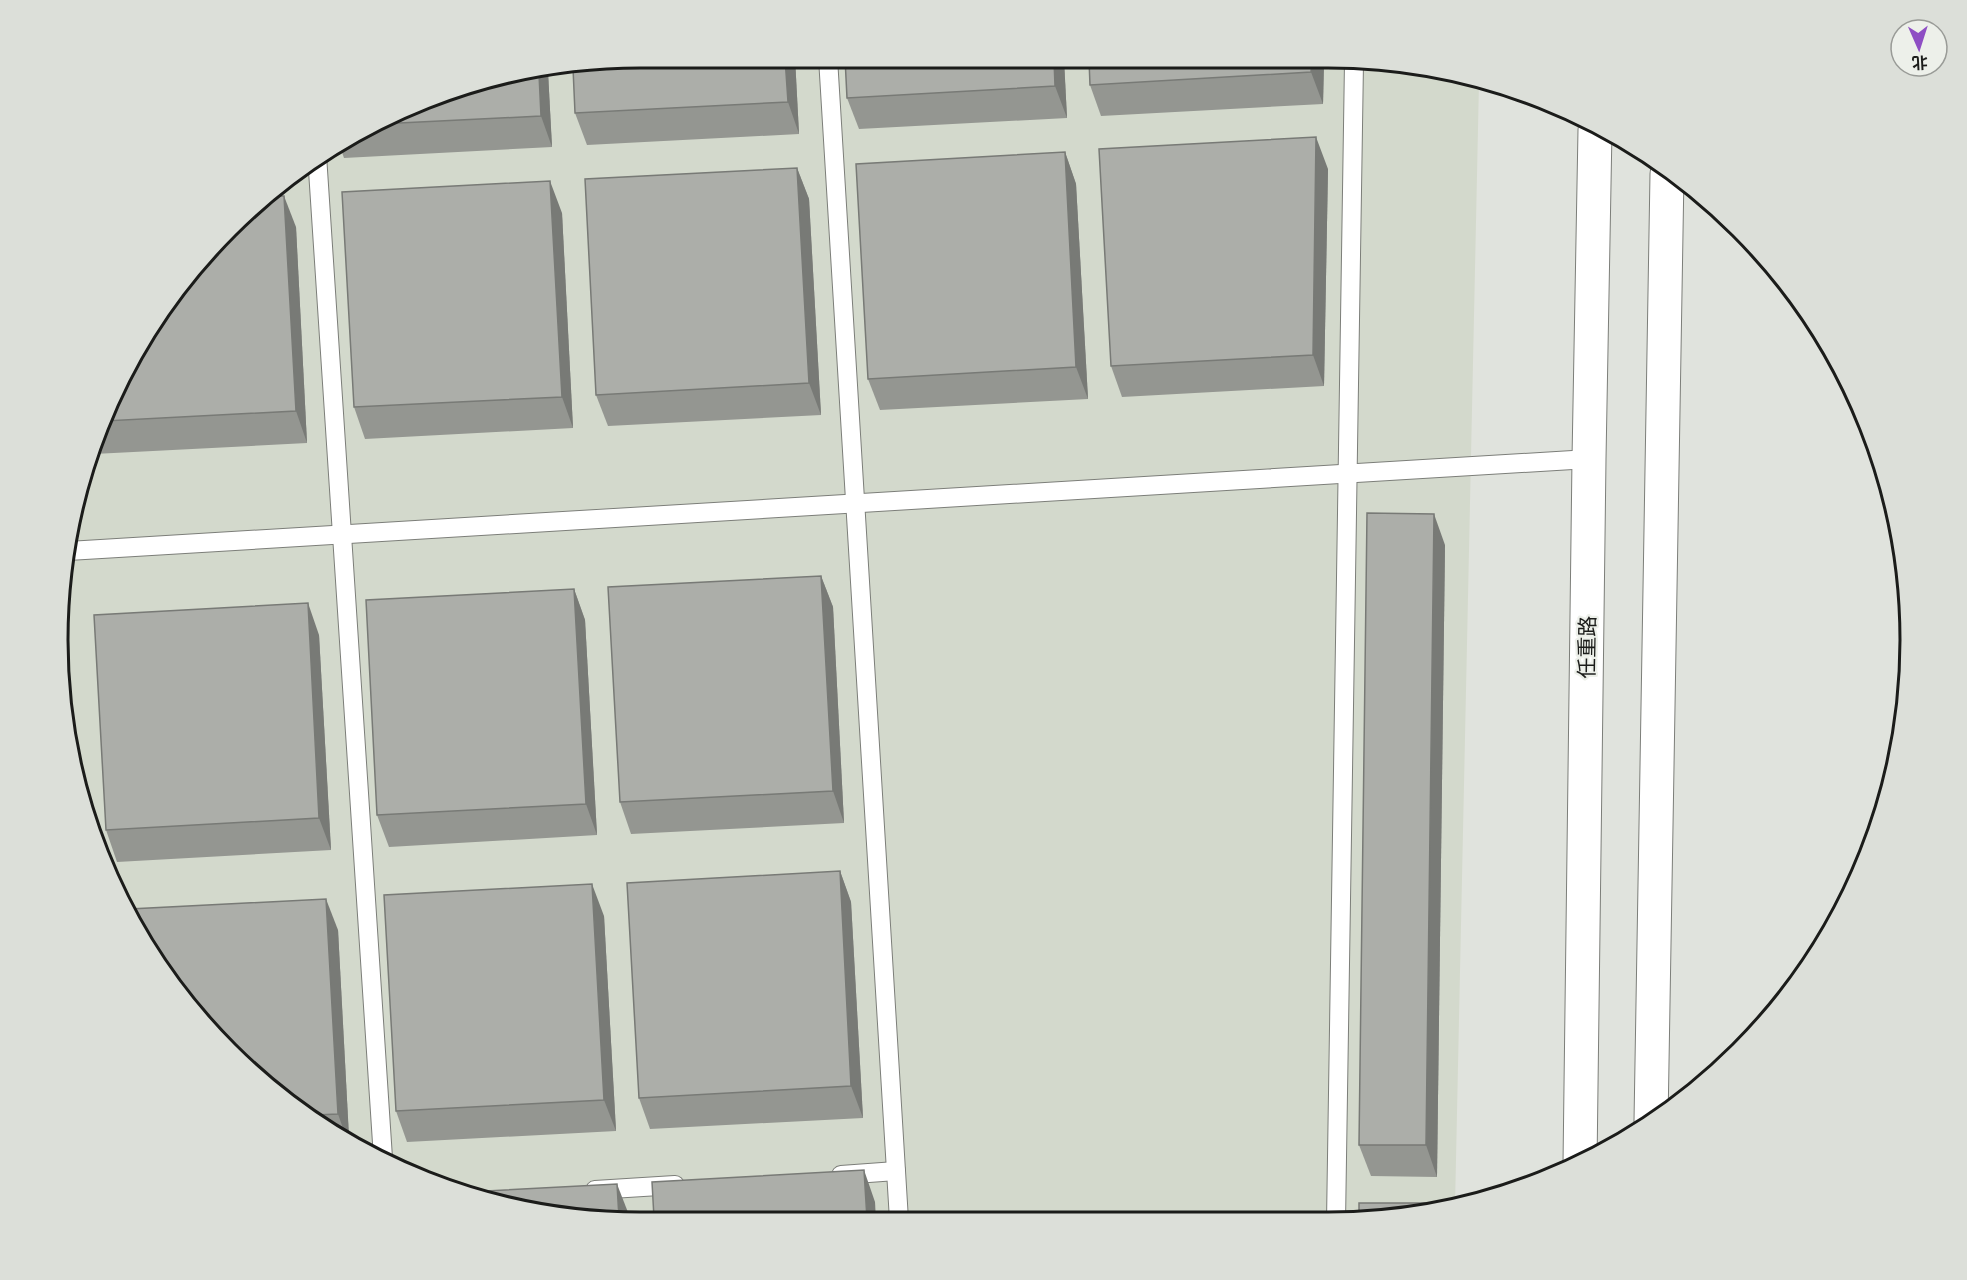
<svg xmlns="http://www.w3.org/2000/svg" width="1967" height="1280" font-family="Commissioner,'Noto Sans SC',sans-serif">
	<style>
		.built { fill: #d3d9cc }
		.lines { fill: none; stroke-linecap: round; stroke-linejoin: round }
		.lane-casing { stroke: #7c7e79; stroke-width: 20 }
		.secondary-casing { stroke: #7c7e79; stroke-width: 35 }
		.lane { stroke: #fff; stroke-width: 18 }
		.secondary { stroke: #fff; stroke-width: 33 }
		.wall { fill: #949691 }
		.shaded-wall { fill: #787a76 }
		.building { fill: #acaea9; stroke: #787a76; stroke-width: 1.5 }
		.labels { text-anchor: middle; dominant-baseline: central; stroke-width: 4.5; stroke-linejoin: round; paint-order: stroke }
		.street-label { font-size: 21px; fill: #1b1c1a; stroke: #edf0ea }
		.rim { fill: none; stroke: #1b1c1a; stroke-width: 3 }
	</style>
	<rect width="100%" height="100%" fill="#e0e3dd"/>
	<polygon class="built" points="640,57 1403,62 1479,82 1455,1207 1365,1222 564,1218 417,1178 256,1079 155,964 77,791 58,602 88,452 178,285 316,155 453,88"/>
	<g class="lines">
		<g class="lane-casing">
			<g id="lane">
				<polyline points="828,58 899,1220"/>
				<polyline points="317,155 383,1158"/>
				<polyline points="68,551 1589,459"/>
				<polyline points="841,1175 896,1171"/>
				<polyline points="595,1190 675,1185"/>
				<polyline points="1336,1222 1354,62"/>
			</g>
		</g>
		<g class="secondary-casing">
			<g id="secondary">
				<polyline points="1651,1122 1667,174"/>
				<polyline points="1580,1165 1589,459 1595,130"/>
			</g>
		</g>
		<use href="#lane" class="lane"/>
		<use href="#secondary" class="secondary"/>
	</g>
	<g class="wall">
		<polygon points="795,58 799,134 587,145 575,113"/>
		<polygon points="845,58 1064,60 1067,118 859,129 847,98"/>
		<polygon points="1089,60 1324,62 1323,104 1101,116 1090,85"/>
		<polygon points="548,72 552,147 344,158 339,144 453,88"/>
		<polygon points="1065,152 1076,184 1088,399 880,410 868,379"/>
		<polygon points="797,168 809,199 821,415 608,426 596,395"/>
		<polygon points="1328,169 1324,386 1122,397 1111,366"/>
		<polygon points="562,213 573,428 365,439 354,407"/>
		<polygon points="296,227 307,443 94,454 91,447 178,285"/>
		<polygon points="1445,545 1437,1177 1371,1176 1359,1145"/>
		<polygon points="821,576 833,607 844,823 631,834 620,802"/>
		<polygon points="574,589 585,620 597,835 389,847 377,815"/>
		<polygon points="319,635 331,850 117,862 106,830"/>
		<polygon points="840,871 851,902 863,1118 650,1129 639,1098"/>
		<polygon points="604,916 616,1131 407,1142 396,1111"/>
		<polygon points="338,930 349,1137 256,1079"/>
	</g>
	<g class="shaded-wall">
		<polygon points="785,58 795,58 799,134 788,102"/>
		<polygon points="1054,60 1064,60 1067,118 1055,86"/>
		<polygon points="1312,61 1324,62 1323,104 1311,72"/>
		<polygon points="548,72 552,147 541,116 539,74"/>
		<polygon points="1316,137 1328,169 1324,386 1313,355"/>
		<polygon points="1065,152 1076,184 1088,399 1076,367"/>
		<polygon points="797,168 809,199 821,415 809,383"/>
		<polygon points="550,181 562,213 573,428 562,397"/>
		<polygon points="284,196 296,227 307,443 296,411"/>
		<polygon points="1434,514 1445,545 1437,1177 1426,1145"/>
		<polygon points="821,576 833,607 844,823 833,791"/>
		<polygon points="574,589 585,620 597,835 586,804"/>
		<polygon points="308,603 319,635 331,850 319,818"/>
		<polygon points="61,634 67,648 71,735"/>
		<polygon points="840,871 851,902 863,1118 851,1086"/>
		<polygon points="592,884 604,916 616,1131 604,1100"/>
		<polygon points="326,899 338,930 349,1137 345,1134 338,1114"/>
		<polygon points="864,1170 875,1202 876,1220 867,1219"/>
		<polygon points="617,1184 629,1215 629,1218 619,1218"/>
	</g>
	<g class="building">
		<polygon points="640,57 785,58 788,102 575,113 573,68"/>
		<polygon points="845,58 1054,60 1055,86 847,98"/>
		<polygon points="1089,60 1312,61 1311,72 1090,85"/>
		<polygon points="539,74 541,116 379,124 453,88"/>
		<polygon points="1316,137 1313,355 1111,366 1099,149"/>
		<polygon points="1065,152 1076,367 868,379 856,164"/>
		<polygon points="797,168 809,383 596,395 585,179"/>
		<polygon points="550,181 562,397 354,407 342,192"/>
		<polygon points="272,196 284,196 296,411 105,421 178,285"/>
		<polygon points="1367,513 1434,514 1426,1145 1359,1145"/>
		<polygon points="821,576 833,791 620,802 608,587"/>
		<polygon points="574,589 586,804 377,815 366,600"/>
		<polygon points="308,603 319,818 106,830 94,615"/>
		<polygon points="840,871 851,1086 639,1098 627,883"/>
		<polygon points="592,884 604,1100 396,1111 384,895"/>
		<polygon points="326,899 338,1114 315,1115 256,1079 155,964 130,909"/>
		<polygon points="864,1170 867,1219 654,1218 652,1182"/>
		<polygon points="617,1184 619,1218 564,1218 467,1192"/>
		<polygon points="1359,1203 1425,1203 1425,1212 1365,1222 1359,1222"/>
	</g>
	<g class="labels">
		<g class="street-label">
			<text transform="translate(1586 647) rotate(-89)">任重路</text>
		</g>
	</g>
	<path d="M0 0H1967V1280H0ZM640 68H1328A572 572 0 0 1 1900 640V640A572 572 0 0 1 1328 1212H640A572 572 0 0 1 68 640V640A572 572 0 0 1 640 68Z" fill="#dcdfd9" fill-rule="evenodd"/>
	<path class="rim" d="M640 68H1328A572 572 0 0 1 1900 640V640A572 572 0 0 1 1328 1212H640A572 572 0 0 1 68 640V640A572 572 0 0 1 640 68Z"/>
	<g transform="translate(1919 48) rotate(177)"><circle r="28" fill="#edf0ea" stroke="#999b97" stroke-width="1.5"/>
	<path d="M0-4.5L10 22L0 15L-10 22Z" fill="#8e4ec4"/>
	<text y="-9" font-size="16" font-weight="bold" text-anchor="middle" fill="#1b1c1a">北</text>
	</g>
</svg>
